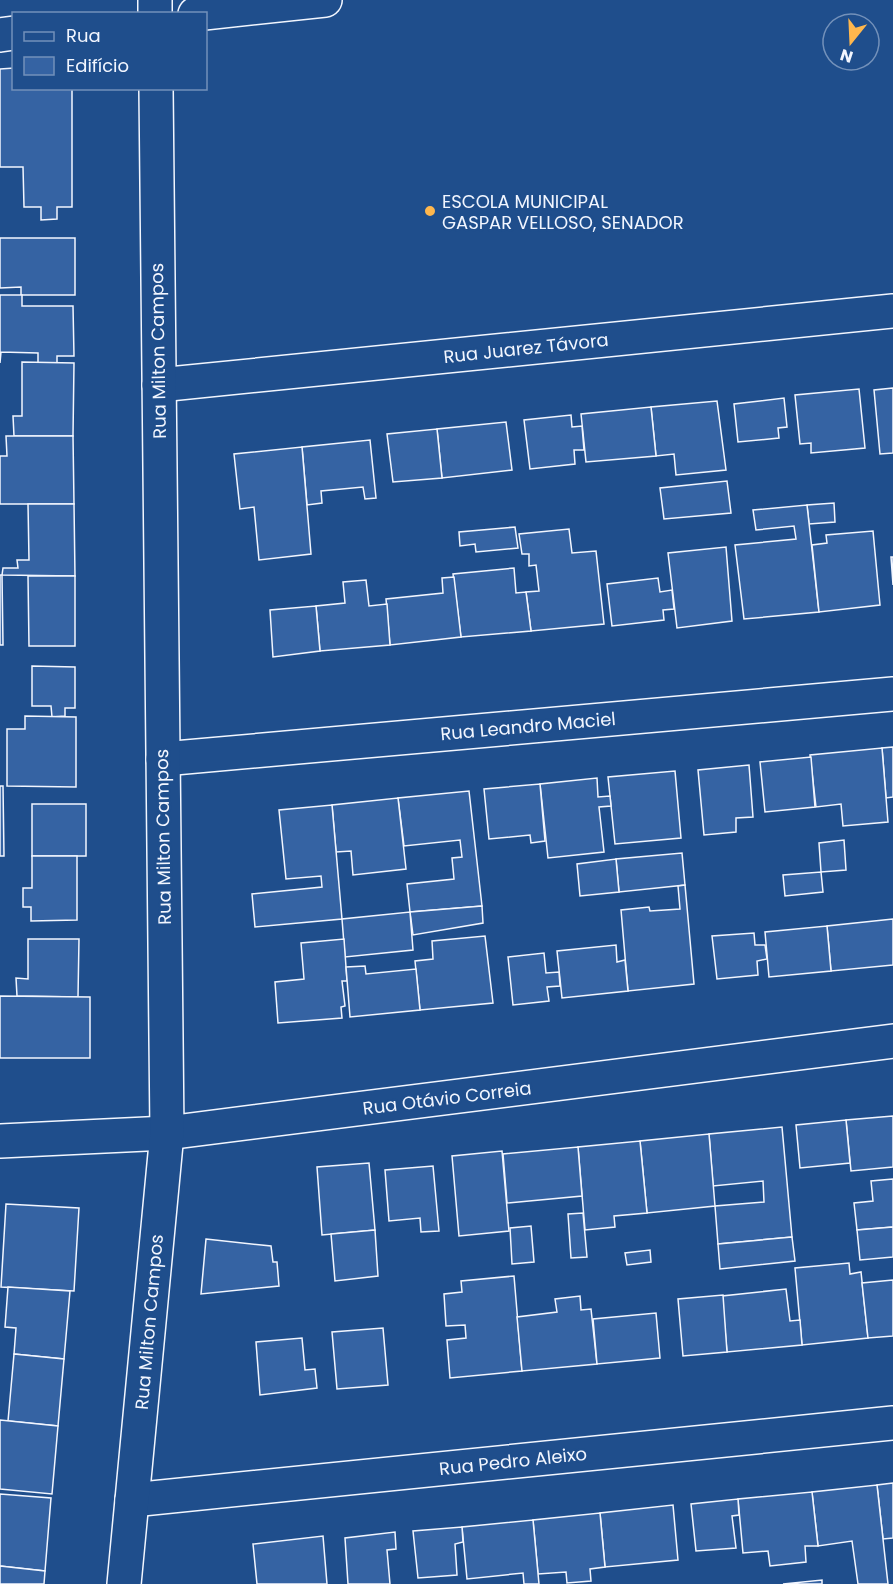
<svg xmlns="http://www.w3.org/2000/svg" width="893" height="1584" font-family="Poppins,sans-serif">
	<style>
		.building { fill: #3563a3; stroke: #f2f6ff; stroke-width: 1.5 }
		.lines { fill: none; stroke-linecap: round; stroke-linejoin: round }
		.minor-casing { stroke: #f2f6ff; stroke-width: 36 }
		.minor { stroke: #1f4e8c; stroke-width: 33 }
		.poi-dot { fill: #ffb74d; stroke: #1f4e8c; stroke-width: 2 }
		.labels { text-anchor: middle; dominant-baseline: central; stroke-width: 4.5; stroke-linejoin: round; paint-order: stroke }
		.poi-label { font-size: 18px; fill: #f2f6ff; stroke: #1f4e8c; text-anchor: start }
		.street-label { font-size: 18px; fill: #f2f6ff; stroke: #1f4e8c }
	</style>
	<rect width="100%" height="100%" fill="#1f4e8c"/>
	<g class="building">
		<polygon points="14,68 14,88 72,88 72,207 57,207 57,219 41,220 41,207 24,207 23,167 0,167 0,69"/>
		<polygon points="0,238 75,238 75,295 21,295 21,287 0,288"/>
		<polygon points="0,295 22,295 22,306 73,306 74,356 57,356 57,363 38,363 38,353 1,352 0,363"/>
		<polygon points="22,362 74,363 73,436 14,436 13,416 22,416"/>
		<polygon points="893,388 893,453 880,454 874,390"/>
		<polygon points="859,389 865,448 811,453 811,443 800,444 795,395"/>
		<polygon points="784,398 787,427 778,428 779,438 738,442 734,404"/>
		<polygon points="717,401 726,470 676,475 674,454 656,456 651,407"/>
		<polygon points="651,407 656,456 586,462 581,414"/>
		<polygon points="571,415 572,427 582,426 584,450 574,450 575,464 530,469 524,420"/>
		<polygon points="506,422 512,470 442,478 437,429"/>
		<polygon points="437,429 442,478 393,482 387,434"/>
		<polygon points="6,436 73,436 74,504 0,504 0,456 7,456"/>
		<polygon points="370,440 376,498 365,499 363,487 321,491 322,503 307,505 302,447"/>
		<polygon points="302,447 311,554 259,560 254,507 240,509 234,454"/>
		<polygon points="727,481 731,513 664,519 660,488"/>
		<polygon points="834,503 835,522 809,524 807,505"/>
		<polygon points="28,504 74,504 75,576 2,575 3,568 18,568 17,560 29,560"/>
		<polygon points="807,505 819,612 744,619 735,545 796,539 794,526 756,530 753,510"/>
		<polygon points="515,527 518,548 476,552 475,544 460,546 459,532"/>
		<polygon points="569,529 572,553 596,551 604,624 531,631 526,592 539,591 536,565 529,566 529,554 522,554 519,534"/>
		<polygon points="873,531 880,605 819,612 812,545 827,543 826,535"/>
		<polygon points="726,547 732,621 677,628 668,553"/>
		<polygon points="891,557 893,557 893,585"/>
		<polygon points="514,568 516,593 526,592 531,631 461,637 453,574"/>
		<polygon points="0,575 2,575 3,645 0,645"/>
		<polygon points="28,576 75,576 75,646 29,646"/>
		<polygon points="454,577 461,637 390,645 386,599 443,593 442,578"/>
		<polygon points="658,578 660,592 672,590 674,609 663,610 664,620 612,626 607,584"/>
		<polygon points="366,580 369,606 387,604 390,645 320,651 316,606 345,603 343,582"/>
		<polygon points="316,606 320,651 273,657 270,610"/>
		<polygon points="32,666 75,667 75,708 65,708 65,716 52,717 51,706 32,706"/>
		<polygon points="25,716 76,717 76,787 7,786 7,729 25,729"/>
		<polygon points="893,747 893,797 886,798 882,748"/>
		<polygon points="882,748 888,822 843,826 841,804 816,807 810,755"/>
		<polygon points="811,757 815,807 765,812 760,762"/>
		<polygon points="749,765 753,817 736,818 736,832 704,835 698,770"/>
		<polygon points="675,771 681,838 615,844 608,777"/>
		<polygon points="597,778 598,797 610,796 611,806 599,807 604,852 548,858 540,784"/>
		<polygon points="540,784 545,841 531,843 530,835 489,839 484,789"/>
		<polygon points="0,786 3,786 4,856 0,856"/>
		<polygon points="469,791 482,906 410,912 407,884 454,879 452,858 462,857 460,840 404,846 398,798"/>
		<polygon points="398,798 406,869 353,875 351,851 336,852 332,805"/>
		<rect x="32" y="804" width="54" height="52"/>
		<polygon points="332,805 342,919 255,927 252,894 322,887 321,876 286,879 279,810"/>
		<polygon points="844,840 846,870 821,872 819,843"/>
		<polygon points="682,853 685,885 619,892 616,859"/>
		<polygon points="32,856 77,856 77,920 31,921 31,907 23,907 23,888 32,888"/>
		<polygon points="616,859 619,892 580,896 577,864"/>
		<polygon points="821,872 823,892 785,896 783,875"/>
		<polygon points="685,885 694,984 628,991 621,910 649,907 650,911 680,909 678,886"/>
		<polygon points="482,906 483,923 413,935 410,912"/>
		<polygon points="410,912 413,950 345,957 342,919"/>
		<polygon points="893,919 893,965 831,971 827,926"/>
		<polygon points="827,926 831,971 769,977 765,932"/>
		<polygon points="754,933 755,945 765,945 767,959 757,961 758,975 717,979 712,936"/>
		<polygon points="485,936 493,1003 420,1010 415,961 433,959 432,941"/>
		<polygon points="28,939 79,939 78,997 17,996 16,978 28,979"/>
		<polygon points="344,939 347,981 342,981 345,1006 341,1007 342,1018 278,1023 275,982 304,979 301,943"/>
		<polygon points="616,945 617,962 625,960 628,991 562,998 557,951"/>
		<polygon points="544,953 546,973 559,972 560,986 547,987 549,1001 513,1005 508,957"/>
		<polygon points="365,966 366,974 416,969 420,1010 350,1017 346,967"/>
		<polygon points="0,996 90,997 90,1058 0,1058"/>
		<polygon points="893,1116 893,1167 851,1171 846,1120"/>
		<polygon points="846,1120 850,1163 800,1168 796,1125"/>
		<polygon points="782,1127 792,1237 718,1244 715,1206 764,1202 763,1181 713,1186 709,1134"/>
		<polygon points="709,1134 715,1206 647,1213 640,1141"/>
		<polygon points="640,1141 647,1213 614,1216 615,1227 585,1230 578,1147"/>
		<polygon points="578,1147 582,1196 507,1203 503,1154"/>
		<polygon points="502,1151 509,1231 459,1236 452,1156"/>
		<polygon points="369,1163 375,1230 322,1235 317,1167"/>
		<polygon points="433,1166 439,1231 421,1232 420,1218 389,1221 385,1170"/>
		<polygon points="893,1179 893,1227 857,1230 854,1203 873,1201 871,1181"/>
		<polygon points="6,1204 79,1208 74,1291 1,1287"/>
		<polygon points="583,1213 587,1257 571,1258 568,1214"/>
		<polygon points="531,1226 534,1262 512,1264 510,1228"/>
		<polygon points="893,1227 893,1257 860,1260 857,1230"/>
		<polygon points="375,1230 378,1276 335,1281 331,1234"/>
		<polygon points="792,1237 795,1261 720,1269 718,1244"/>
		<polygon points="206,1239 271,1246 273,1262 277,1262 279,1286 201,1294"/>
		<polygon points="650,1250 651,1262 627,1265 625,1253"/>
		<polygon points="849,1263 850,1274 861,1272 868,1338 802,1345 795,1268"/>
		<polygon points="514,1276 522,1371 450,1378 447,1340 466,1338 465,1325 446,1326 444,1294 462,1292 461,1281"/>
		<polygon points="893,1280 893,1336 868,1338 862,1283"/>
		<polygon points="8,1287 70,1291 64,1359 14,1354 16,1328 5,1327"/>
		<polygon points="786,1289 790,1321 800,1320 802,1345 727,1352 722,1296"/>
		<polygon points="723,1295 727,1352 683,1356 678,1299"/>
		<polygon points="580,1296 581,1310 591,1309 597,1364 522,1371 517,1317 557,1312 555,1299"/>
		<polygon points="656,1313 660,1358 597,1364 593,1319"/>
		<polygon points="383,1328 388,1385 337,1389 332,1332"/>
		<polygon points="302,1338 305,1370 315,1369 317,1388 260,1395 256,1342"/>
		<polygon points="14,1354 64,1359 58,1426 8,1421"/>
		<polygon points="0,1420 58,1426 52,1494 0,1489"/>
		<polygon points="893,1483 893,1538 883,1539 877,1485"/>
		<polygon points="877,1485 888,1584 858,1584 852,1541 818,1546 812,1492"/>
		<polygon points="812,1492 818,1546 805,1546 806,1562 770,1566 768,1551 743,1553 738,1499"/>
		<polygon points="0,1494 51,1498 45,1571 0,1566"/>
		<polygon points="738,1499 739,1515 732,1516 736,1548 696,1551 691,1504"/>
		<polygon points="673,1505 678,1560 605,1567 600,1513"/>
		<polygon points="600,1513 605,1567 590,1569 591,1581 567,1583 566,1572 538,1574 533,1520"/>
		<polygon points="533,1520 539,1584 524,1584 523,1573 467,1579 462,1527"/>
		<polygon points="462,1527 463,1542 455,1544 457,1575 418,1578 413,1531"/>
		<polygon points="395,1532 396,1549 387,1550 390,1584 348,1584 345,1538"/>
		<polygon points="323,1536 327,1584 257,1584 253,1544"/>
		<polygon points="0,1566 45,1571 44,1584 0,1584"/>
		<polygon points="822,1580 822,1584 783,1584"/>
	</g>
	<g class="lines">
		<g class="minor-casing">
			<g id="minor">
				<polyline points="155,14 155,0"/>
				<polyline points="195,14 325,0"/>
				<polyline points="0,35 14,33"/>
				<polyline points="159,385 893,311"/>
				<polyline points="163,759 893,694"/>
				<polyline points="0,1141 167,1133 893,1041"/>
				<polyline points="132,1500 893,1423"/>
				<polyline points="124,1584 167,1133 156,88"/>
			</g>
		</g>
		<use href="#minor" class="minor"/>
	</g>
	<circle class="poi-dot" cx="430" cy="211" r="6"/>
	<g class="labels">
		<g class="poi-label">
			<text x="442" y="201">ESCOLA MUNICIPAL<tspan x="442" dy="21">GASPAR VELLOSO, SENADOR</tspan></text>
		</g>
		<g class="street-label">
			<text transform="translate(526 348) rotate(-6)">Rua Juarez Távora</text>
			<text transform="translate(158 351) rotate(-91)">Rua Milton Campos</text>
			<text transform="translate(528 726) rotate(-5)">Rua Leandro Maciel</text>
			<text transform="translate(163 837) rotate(-91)">Rua Milton Campos</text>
			<text transform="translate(447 1098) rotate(-7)">Rua Otávio Correia</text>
			<text transform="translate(149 1322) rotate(-85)">Rua Milton Campos</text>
			<text transform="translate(513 1461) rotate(-6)">Rua Pedro Aleixo</text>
		</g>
	</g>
	<rect x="12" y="12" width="195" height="78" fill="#1f4e8c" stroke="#7391ba" stroke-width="1.5"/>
	<rect x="24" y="32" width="30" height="9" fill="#1f4e8c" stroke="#7391ba" stroke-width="1.5"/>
	<text x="66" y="42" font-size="18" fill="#f2f6ff">Rua</text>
	<rect x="24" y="57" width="30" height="18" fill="#3563a3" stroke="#7391ba" stroke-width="1.5"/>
	<text x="66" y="72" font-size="18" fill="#f2f6ff">Edifício</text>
	<g transform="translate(851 42) rotate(198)"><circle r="28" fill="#1f4e8c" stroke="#7391ba" stroke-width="1.5"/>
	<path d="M0-4.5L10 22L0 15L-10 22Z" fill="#ffb74d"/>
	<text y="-9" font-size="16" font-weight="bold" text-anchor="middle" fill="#f2f6ff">N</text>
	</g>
</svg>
